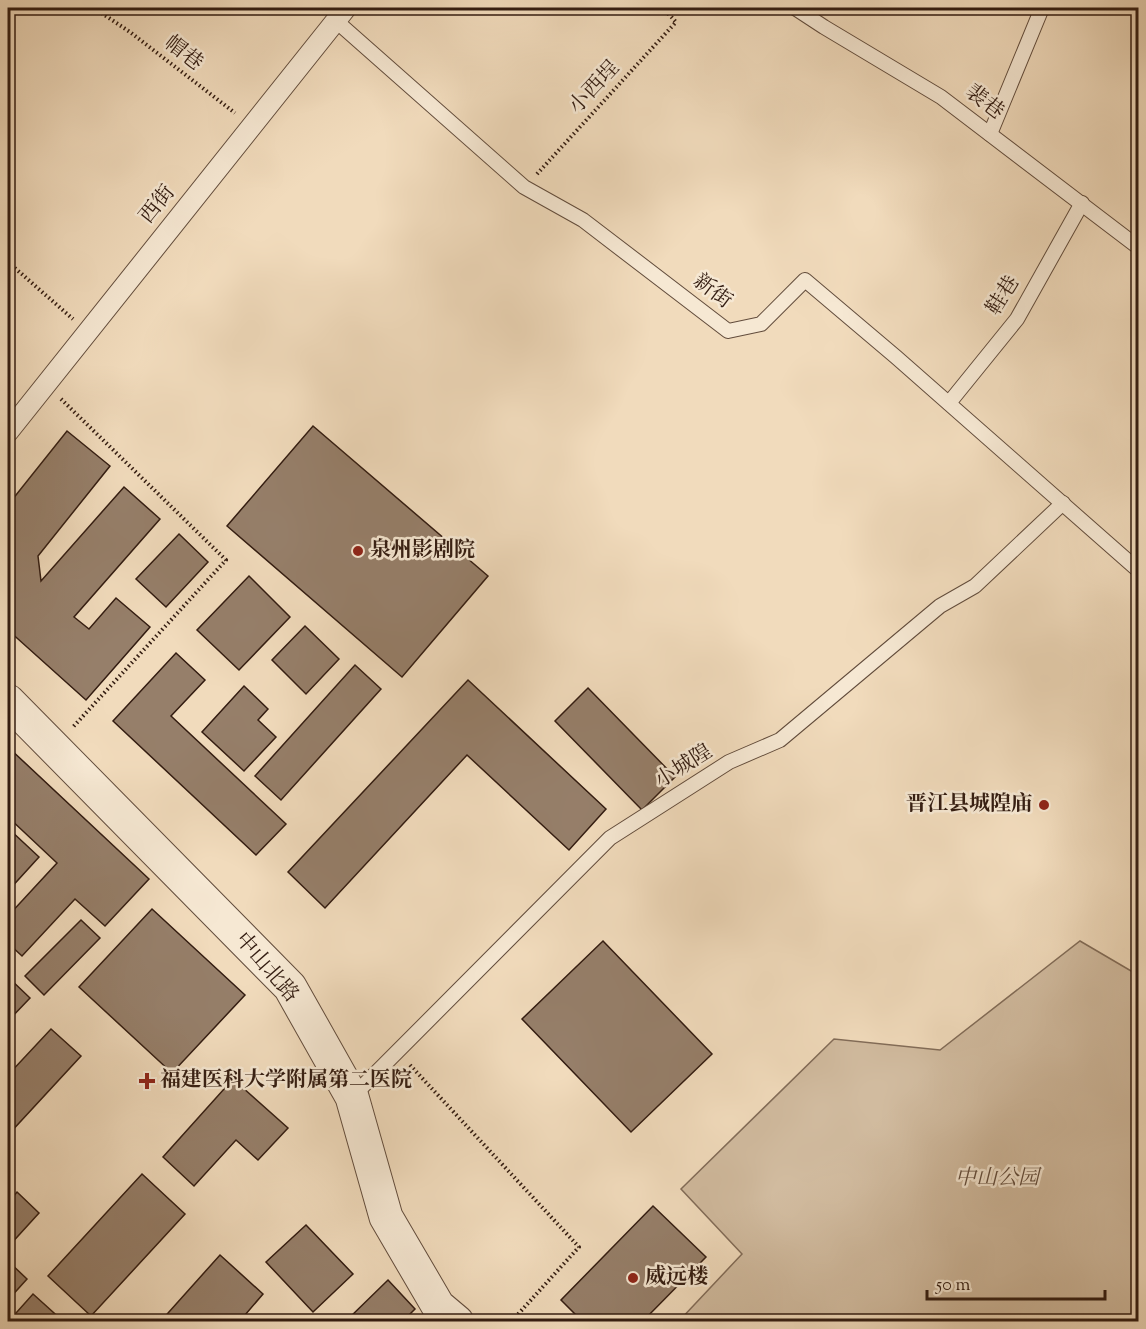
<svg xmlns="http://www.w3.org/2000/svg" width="1146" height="1329" font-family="'Sorts Mill Goudy','Noto Serif SC',serif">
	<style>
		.green { fill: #d1bb9f; stroke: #826c58; stroke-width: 1.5 }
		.building { fill: #967f6a; stroke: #331c11; stroke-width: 1.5 }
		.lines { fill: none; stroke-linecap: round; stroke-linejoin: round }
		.service-casing { stroke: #624c3c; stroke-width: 16 }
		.pedestrian-casing { stroke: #624c3c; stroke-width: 22 }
		.tertiary-casing { stroke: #624c3c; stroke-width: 35 }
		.path { stroke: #331c11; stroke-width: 4; stroke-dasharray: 1.5 3; stroke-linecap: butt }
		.service { stroke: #f6e8d3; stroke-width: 14 }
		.pedestrian { stroke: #f6e8d3; stroke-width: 20 }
		.tertiary { stroke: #f6e8d3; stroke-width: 33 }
		.poi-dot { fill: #8f2418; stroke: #f6e8d3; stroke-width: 2 }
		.labels { text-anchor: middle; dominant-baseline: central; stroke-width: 5; stroke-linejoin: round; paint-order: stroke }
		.street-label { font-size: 21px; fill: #331c11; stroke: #f6e8d3 }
		.poi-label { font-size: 21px; font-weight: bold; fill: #331c11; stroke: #f6e8d3; text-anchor: start }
		.park-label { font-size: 21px; font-style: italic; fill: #624c3c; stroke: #f6e8d3 }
	</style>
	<rect width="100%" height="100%" fill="#f1dbbc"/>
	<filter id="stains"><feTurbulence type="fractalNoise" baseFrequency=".00333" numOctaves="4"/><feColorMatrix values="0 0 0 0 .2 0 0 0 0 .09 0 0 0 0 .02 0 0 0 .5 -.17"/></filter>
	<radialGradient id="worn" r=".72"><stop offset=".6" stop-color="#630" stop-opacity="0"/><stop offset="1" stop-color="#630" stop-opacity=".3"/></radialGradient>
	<polygon class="green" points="1080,941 1138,975 1138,1321 679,1321 742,1254 681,1189 834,1039 940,1050"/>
	<g class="building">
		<polygon points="313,426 488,576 402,677 227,526"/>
		<polygon points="67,431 110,466 38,556 41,581 124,487 160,519 74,617 89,629 116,598 150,627 86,700 8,630 8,505"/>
		<polygon points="179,534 208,562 166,607 136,579"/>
		<polygon points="249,576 290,617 239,670 197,630"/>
		<polygon points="305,626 339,659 306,694 272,660"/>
		<polygon points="176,653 205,680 171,716 286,824 256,855 113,721"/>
		<polygon points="355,665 381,689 281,800 255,776"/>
		<polygon points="468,680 606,809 569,850 467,755 325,908 288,872"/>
		<polygon points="244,686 268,709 258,720 276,737 244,771 202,732"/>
		<polygon points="588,688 675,777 642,810 555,721"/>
		<polygon points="8,747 149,879 105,926 75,899 22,956 8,943 8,916 57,863 8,817"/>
		<polygon points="9,829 39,857 8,891 8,830"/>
		<polygon points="152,909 245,995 172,1073 79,987"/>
		<polygon points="81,920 100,938 44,995 25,976"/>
		<polygon points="603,941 712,1054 631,1132 522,1019"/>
		<polygon points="8,977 30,998 8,1021"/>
		<polygon points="51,1029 81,1056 8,1135 8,1075"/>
		<polygon points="233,1079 288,1128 258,1160 236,1140 194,1186 163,1157"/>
		<polygon points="142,1174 185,1214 91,1316 48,1276"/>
		<polygon points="17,1192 39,1213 8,1247 8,1203"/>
		<polygon points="653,1206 706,1257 642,1322 583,1322 561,1300"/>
		<polygon points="306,1225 353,1274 313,1312 266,1262"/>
		<polygon points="220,1255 263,1294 239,1322 160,1322"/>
		<polygon points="8,1261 27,1279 8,1300"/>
		<polygon points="388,1280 415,1309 402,1322 345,1322"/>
		<polygon points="33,1294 64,1322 8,1322"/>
	</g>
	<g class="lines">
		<g class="service-casing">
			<g id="service">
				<polyline points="795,8 824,27 941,97 1138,247"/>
				<polyline points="335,20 524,187 583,220 728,331 761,324 805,280 896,357 1138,570"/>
				<polyline points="990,134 1042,8"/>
				<polyline points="949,403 1017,319 1082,203"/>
				<polyline points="352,1097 610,838 729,762 780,740 940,606 975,586 1063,503"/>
			</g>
		</g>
		<g class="pedestrian-casing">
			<polyline id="pedestrian" points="8,432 346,8"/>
		</g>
		<g class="tertiary-casing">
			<polyline id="tertiary" points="8,701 290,987 352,1097 386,1217 438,1306 457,1322"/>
		</g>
		<g class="path">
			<polyline points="94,8 130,32 235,113"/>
			<polyline points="537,174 676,22 663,8"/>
			<polyline points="8,262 73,319"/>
			<polyline points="61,399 226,560 73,727"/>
			<polyline points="410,1065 579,1247 511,1322"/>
		</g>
		<use href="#service" class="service"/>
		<use href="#pedestrian" class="pedestrian"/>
		<use href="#tertiary" class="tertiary"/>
	</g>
	<g class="poi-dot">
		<circle cx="358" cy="551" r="6"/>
		<circle cx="1044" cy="805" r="6"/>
		<path d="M144 1072h6v6h6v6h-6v6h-6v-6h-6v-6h6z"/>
		<circle cx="633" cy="1278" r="6"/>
	</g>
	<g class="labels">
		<g class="street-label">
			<text transform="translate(183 54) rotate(38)">帽巷</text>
			<text transform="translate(595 88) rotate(-47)">小西埕</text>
			<text transform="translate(984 103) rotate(37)">裴巷</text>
			<text transform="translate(158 205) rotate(-51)">西街</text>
			<text transform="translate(712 292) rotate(37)">新街</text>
			<text transform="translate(1004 296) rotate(-58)">鞋巷</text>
			<text transform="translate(684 767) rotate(-32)">小城隍</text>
			<text transform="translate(266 968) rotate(49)">中山北路</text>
		</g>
		<g class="poi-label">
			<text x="370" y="551">泉州影剧院</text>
			<text x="1032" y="805" text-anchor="end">晋江县城隍庙</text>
			<text x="160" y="1081">福建医科大学附属第二医院</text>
			<text x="645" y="1278">威远楼</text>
		</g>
		<g class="park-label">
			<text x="997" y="1179">中山公园</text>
		</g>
	</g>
	<rect width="1146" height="1329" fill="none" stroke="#f1dbbc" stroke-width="30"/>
	<rect x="9" y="9" width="1128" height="1311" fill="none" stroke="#331c11" stroke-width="3"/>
	<rect x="15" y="15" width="1116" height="1299" fill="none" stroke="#331c11" stroke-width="1.5"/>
	<path d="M927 1290v9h178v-9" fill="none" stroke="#331c11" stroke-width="3"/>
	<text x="936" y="1290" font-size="18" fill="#331c11" stroke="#f6e8d3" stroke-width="4.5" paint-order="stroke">50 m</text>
	<rect width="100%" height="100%" filter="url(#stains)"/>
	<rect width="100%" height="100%" fill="url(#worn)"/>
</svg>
